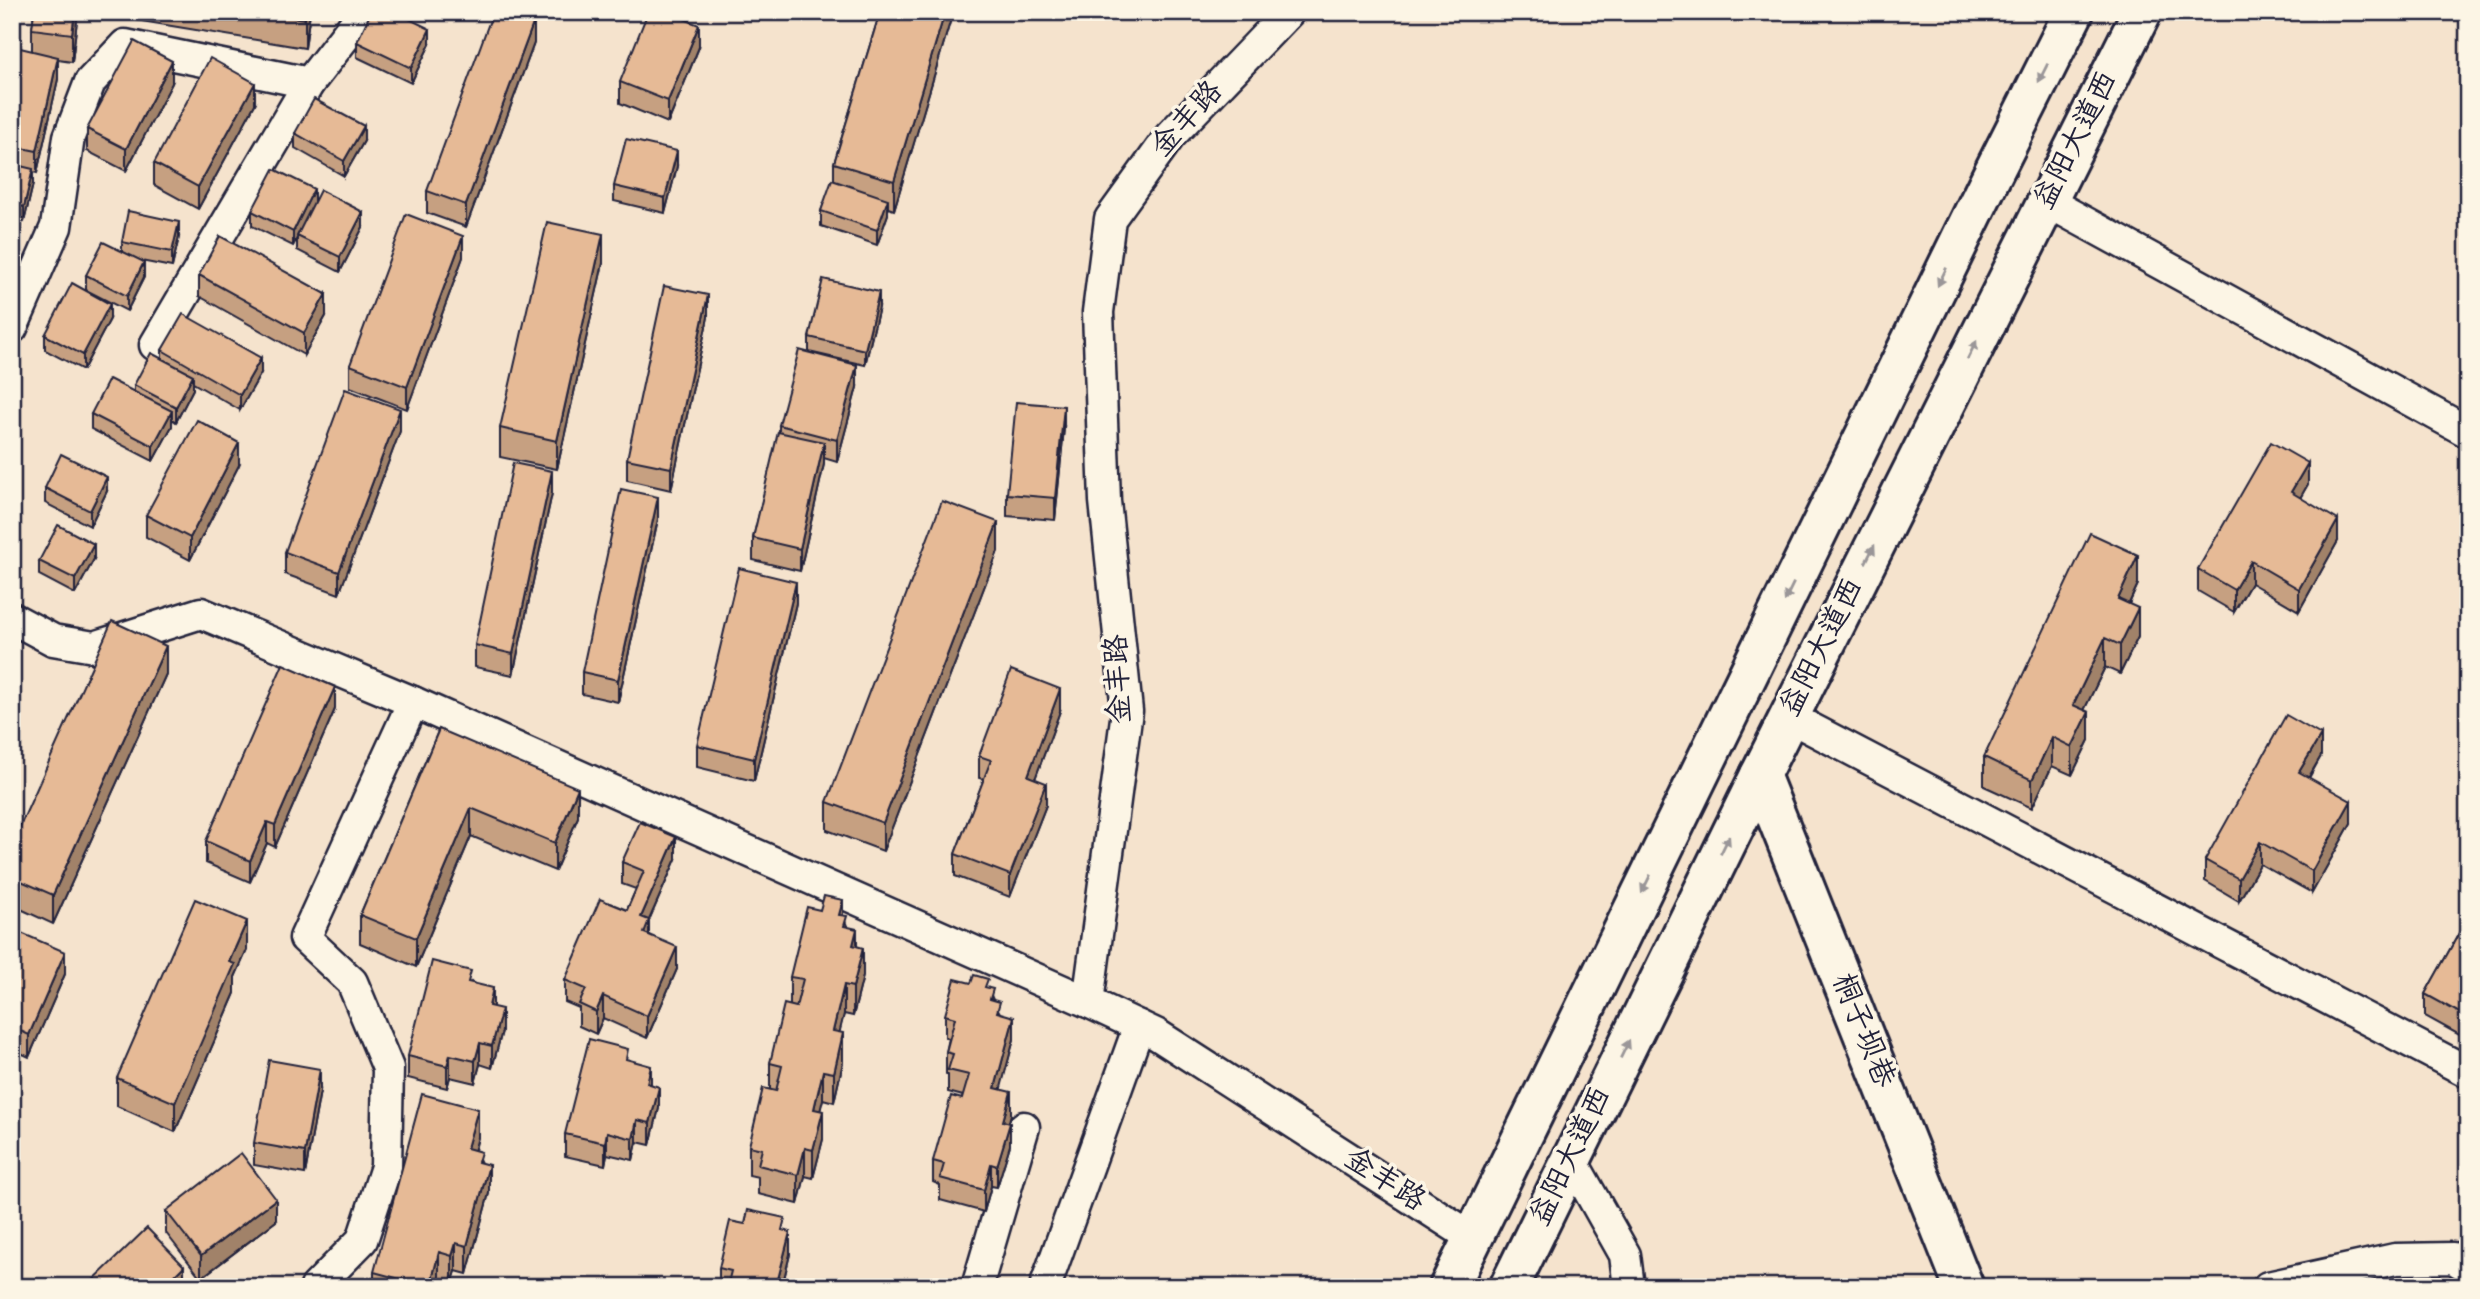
<svg xmlns="http://www.w3.org/2000/svg" width="2480" height="1299" font-family="'Indie Flower','LXGW WenKai TC',sans-serif">
	<style>
		.lines { fill: none; stroke-linecap: round; stroke-linejoin: round }
		.minor-casing { stroke: #22223b; stroke-width: 35 }
		.tertiary-casing { stroke: #22223b; stroke-width: 44 }
		.primary-casing { stroke: #22223b; stroke-width: 44 }
		.minor { stroke: #fcf5e5; stroke-width: 30 }
		.tertiary { stroke: #fcf5e5; stroke-width: 38 }
		.primary { stroke: #fcf5e5; stroke-width: 38 }
		.wall { fill: #c6a081; stroke: #22223b; stroke-width: 2 }
		.shaded-wall { fill: #a18269; stroke: #22223b; stroke-width: 2 }
		.building { fill: #e6ba96; stroke: #22223b; stroke-width: 2 }
		.oneway { fill: #9a9698 }
		.labels { text-anchor: middle; dominant-baseline: central; stroke-width: 7; stroke-linejoin: round; paint-order: stroke }
		.street-label { font-size: 30px; fill: #22223b; stroke: #fcf5e5 }
	</style>
	<rect width="100%" height="100%" fill="#f5e3cd"/>
	<filter id="ink" filterUnits="userSpaceOnUse"><feTurbulence type="fractalNoise" baseFrequency=".0143" numOctaves="2"/><feDisplacementMap in="SourceGraphic" scale="14" xChannelSelector="R" yChannelSelector="G"/><feConvolveMatrix kernelMatrix="1 2 1 2 8 2 1 2 1" color-interpolation-filters="sRGB"/></filter>
	<g filter="url(#ink)">
		<g class="lines">
			<g class="minor-casing">
				<g id="minor">
					<polyline points="1289,12 1170,136 1110,219 1098,312 1105,501 1127,711 1088,1002 1156,1034 1473,1238"/>
					<polyline points="2046,201 2468,432"/>
					<polyline points="12,328 56,227 69,137 90,82 125,45 309,83 364,12"/>
					<polyline points="155,345 309,83"/>
					<polyline points="12,618 53,640 94,647 201,613 413,702 1088,1002"/>
					<polyline points="1789,717 2468,1072"/>
					<polyline points="1571,1159 1625,1255 1629,1287"/>
					<polyline points="316,1287 362,1240 386,1167 388,1068 352,982 305,938 413,702"/>
					<polyline points="977,1287 1024,1127"/>
					<polyline points="1045,1287 1139,1026"/>
					<polyline points="2268,1287 2395,1259 2453,1258 2468,1267"/>
				</g>
			</g>
			<g class="tertiary-casing">
				<polyline id="tertiary" points="1760,775 1964,1287"/>
			</g>
			<g class="primary-casing">
				<g id="primary">
					<polyline points="1449,1287 1991,177 2074,12"/>
					<polyline points="1509,1287 1760,775 2142,12"/>
				</g>
			</g>
			<use href="#minor" class="minor"/>
			<use href="#tertiary" class="tertiary"/>
			<use href="#primary" class="primary"/>
		</g>
		<g class="wall">
			<polygon points="34,12 78,12 72,62 58,60 58,79 37,173 33,172 33,184 24,222 21,221 21,226 15,250 13,250 12,258 12,64 32,51 32,29"/>
			<polygon points="87,12 310,12 305,48"/>
			<polygon points="880,12 953,12 894,210 888,208 888,214 877,245 821,226 821,211 834,181 834,163"/>
			<polygon points="357,42 430,44 411,83 357,57"/>
			<polygon points="534,43 466,227 427,213 427,191"/>
			<polygon points="699,47 668,123 620,103 620,82"/>
			<polygon points="172,83 126,171 87,151 87,129"/>
			<polygon points="255,104 198,209 154,185 154,163"/>
			<polygon points="295,133 364,141 344,176 295,148"/>
			<polygon points="677,166 665,213 614,201 614,186"/>
			<polygon points="314,202 363,227 340,272 297,250 297,237 293,246 252,226 252,211"/>
			<polygon points="179,237 172,267 141,261 144,277 127,311 86,290 86,275 122,251 122,242"/>
			<polygon points="463,257 407,409 350,387 350,365"/>
			<polygon points="603,263 557,469 500,457 500,428"/>
			<polygon points="199,275 326,316 304,355 199,296"/>
			<polygon points="879,307 865,365 809,352 809,337"/>
			<polygon points="708,317 671,490 627,480 627,459"/>
			<polygon points="110,319 83,370 45,350 45,335"/>
			<polygon points="162,350 261,373 240,410 193,383 193,389 176,422 172,419 172,426 153,461 91,429 91,414 134,392 134,385 162,358"/>
			<polygon points="857,387 837,462 824,458 824,464 800,571 753,560 753,538 779,432 779,425"/>
			<polygon points="1064,428 1055,520 1007,516 1007,494"/>
			<polygon points="400,431 339,594 285,574 285,552"/>
			<polygon points="239,465 190,560 146,537 146,515"/>
			<polygon points="2308,484 2300,498 2338,541 2299,611 2251,583 2234,612 2198,591 2198,569"/>
			<polygon points="45,488 107,491 90,526 45,503"/>
			<polygon points="552,493 513,675 475,667 475,645"/>
			<polygon points="658,519 618,702 582,694 582,672"/>
			<polygon points="998,551 883,851 827,830 827,802"/>
			<polygon points="94,559 75,594 39,575 39,561"/>
			<polygon points="2138,584 2129,604 2138,637 2120,674 2105,667 2084,710 2089,740 2072,775 2052,766 2032,808 1984,786 1984,757"/>
			<polygon points="796,603 754,781 697,767 697,745"/>
			<polygon points="166,674 53,924 12,905 12,844"/>
			<polygon points="335,709 275,847 267,843 250,882 206,863 206,841"/>
			<polygon points="1060,711 1035,779 1046,805 1010,897 955,876 955,854 984,779 979,778 979,756"/>
			<polygon points="439,729 578,817 555,871 471,836 416,967 360,943 360,915"/>
			<polygon points="2321,756 2309,778 2351,823 2312,893 2260,864 2239,901 2205,881 2205,860"/>
			<polygon points="676,859 649,920 649,935 677,969 647,1038 603,1018 596,1034 579,1026 579,1008 565,1002 565,980 627,910 636,889 622,884 622,862"/>
			<polygon points="843,915 847,926 857,946 863,976 853,1016 844,1014 839,1032 843,1062 834,1102 823,1099 820,1110 823,1139 813,1178 805,1176 798,1204 758,1194 758,1177 749,1175 749,1146 770,1089 770,1063 790,1005 790,977"/>
			<polygon points="2468,917 2465,1038 2425,1016 2425,994"/>
			<polygon points="12,929 65,974 29,1057 12,1049"/>
			<polygon points="247,950 235,977 235,993 175,1132 117,1106 117,1078"/>
			<polygon points="471,982 493,1007 502,1031 492,1068 480,1064 475,1083 450,1077 447,1088 408,1078 408,1056"/>
			<polygon points="988,988 993,1000 1014,1039 1000,1089 1011,1114 1008,1122 1010,1145 997,1187 991,1186 984,1212 940,1200 940,1185 933,1182 933,1161 963,1096 948,1092 948,1075 946,1074 946,1052 949,1038 945,1037 945,1015"/>
			<polygon points="628,1060 651,1084 659,1108 650,1145 637,1142 633,1160 607,1154 605,1165 565,1156 565,1134"/>
			<polygon points="320,1091 305,1174 254,1165 254,1143"/>
			<polygon points="478,1137 475,1150 481,1163 489,1193 467,1274 456,1271 452,1284 439,1280 438,1287 374,1287 374,1272"/>
			<polygon points="166,1211 276,1221 201,1278 166,1233"/>
			<polygon points="745,1224 785,1231 790,1254 782,1287 719,1287 719,1268"/>
		</g>
		<g class="shaded-wall">
			<polygon points="75,12 78,12 72,62 72,34"/>
			<polygon points="306,12 310,12 305,48 305,19"/>
			<polygon points="945,12 953,12 894,210 894,181"/>
			<polygon points="534,21 534,43 466,227 466,205"/>
			<polygon points="699,25 699,47 668,123 668,101"/>
			<polygon points="430,29 430,44 411,83 411,68"/>
			<polygon points="58,57 58,79 37,173 37,151"/>
			<polygon points="172,61 172,83 126,171 126,149"/>
			<polygon points="255,83 255,104 198,209 198,187"/>
			<polygon points="364,126 364,141 344,176 344,161"/>
			<polygon points="677,151 677,166 665,213 665,198"/>
			<polygon points="33,169 33,184 24,222 24,207"/>
			<polygon points="314,189 314,204 293,246 293,232"/>
			<polygon points="888,199 888,214 877,245 877,230"/>
			<polygon points="21,211 21,226 15,250 15,236"/>
			<polygon points="363,212 363,227 340,272 340,257"/>
			<polygon points="179,222 179,237 172,267 172,252"/>
			<polygon points="603,234 603,263 557,469 557,441"/>
			<polygon points="463,236 463,257 407,409 407,387"/>
			<polygon points="144,262 144,277 127,311 127,296"/>
			<polygon points="879,292 879,307 865,365 865,350"/>
			<polygon points="326,294 326,316 304,355 304,333"/>
			<polygon points="708,295 708,317 671,490 671,468"/>
			<polygon points="110,304 110,319 83,370 83,355"/>
			<polygon points="261,358 261,373 240,410 240,395"/>
			<polygon points="857,365 857,387 837,462 837,440"/>
			<polygon points="193,375 193,389 176,422 176,407"/>
			<polygon points="1064,406 1064,428 1055,520 1055,498"/>
			<polygon points="400,409 400,431 339,594 339,572"/>
			<polygon points="172,411 172,426 153,461 153,446"/>
			<polygon points="824,442 824,464 800,571 800,549"/>
			<polygon points="239,443 239,465 190,560 190,538"/>
			<polygon points="2308,463 2308,484 2291,514 2291,492"/>
			<polygon points="552,471 552,493 513,675 513,654"/>
			<polygon points="107,477 107,491 90,526 90,511"/>
			<polygon points="658,497 658,519 618,702 618,680"/>
			<polygon points="2338,520 2338,541 2299,611 2299,589"/>
			<polygon points="998,522 998,551 883,851 883,823"/>
			<polygon points="94,544 94,559 75,594 75,579"/>
			<polygon points="2138,555 2138,584 2118,627 2118,599"/>
			<polygon points="2251,561 2251,583 2234,612 2234,590"/>
			<polygon points="796,582 796,603 754,781 754,759"/>
			<polygon points="2138,608 2138,637 2120,674 2120,645"/>
			<polygon points="2105,638 2105,667 2073,733 2073,705"/>
			<polygon points="166,646 166,674 53,924 53,895"/>
			<polygon points="335,687 335,709 275,847 275,825"/>
			<polygon points="1060,689 1060,711 1028,798 1028,776"/>
			<polygon points="2089,712 2089,740 2072,775 2072,747"/>
			<polygon points="2321,735 2321,756 2299,794 2299,772"/>
			<polygon points="2052,737 2052,766 2032,808 2032,780"/>
			<polygon points="1046,783 1046,805 1010,897 1010,875"/>
			<polygon points="578,788 578,817 555,871 555,843"/>
			<polygon points="2351,801 2351,823 2312,893 2312,871"/>
			<polygon points="471,808 471,836 416,967 416,938"/>
			<polygon points="267,822 267,843 250,882 250,861"/>
			<polygon points="676,837 676,859 649,920 649,942 644,954 641,917"/>
			<polygon points="2260,842 2260,864 2239,901 2239,879"/>
			<polygon points="843,900 843,928 839,915"/>
			<polygon points="247,921 247,950 235,977 235,993 175,1132 175,1103 229,962"/>
			<polygon points="857,929 857,957 853,945"/>
			<polygon points="677,947 677,969 647,1038 647,1016"/>
			<polygon points="863,948 863,976 853,1016 853,987"/>
			<polygon points="65,952 65,974 29,1057 29,1035"/>
			<polygon points="844,985 844,1014 833,1059 833,1031"/>
			<polygon points="493,988 493,1010 489,1006"/>
			<polygon points="603,996 603,1018 596,1034 596,1012"/>
			<polygon points="502,1009 502,1031 492,1068 492,1046"/>
			<polygon points="2468,1012 2468,1034 2465,1038 2465,1016"/>
			<polygon points="1014,1017 1014,1039 995,1110 995,1088"/>
			<polygon points="843,1033 843,1062 834,1102 834,1073"/>
			<polygon points="480,1043 480,1064 475,1083 475,1061"/>
			<polygon points="450,1055 450,1077 447,1088 447,1066"/>
			<polygon points="651,1066 651,1087 647,1083"/>
			<polygon points="320,1069 320,1091 305,1174 305,1152"/>
			<polygon points="823,1071 823,1099 814,1137 814,1109"/>
			<polygon points="659,1087 659,1108 650,1145 650,1123"/>
			<polygon points="1011,1092 1011,1114 1003,1143 1003,1121"/>
			<polygon points="478,1109 478,1137 467,1177 467,1148"/>
			<polygon points="823,1111 823,1139 813,1178 813,1150"/>
			<polygon points="637,1120 637,1142 633,1160 633,1139"/>
			<polygon points="1010,1123 1010,1145 997,1187 997,1166"/>
			<polygon points="607,1132 607,1154 605,1165 605,1143"/>
			<polygon points="805,1148 805,1176 798,1204 798,1175"/>
			<polygon points="991,1164 991,1186 984,1212 984,1190"/>
			<polygon points="489,1165 489,1193 467,1274 467,1246"/>
			<polygon points="276,1199 276,1221 201,1278 201,1256"/>
			<polygon points="790,1232 790,1254 782,1287 776,1287"/>
			<polygon points="456,1243 456,1271 452,1284 452,1256"/>
			<polygon points="439,1252 439,1280 438,1287 430,1287"/>
			<polygon points="184,1266 184,1287 163,1287"/>
		</g>
		<g class="building">
			<polygon points="34,12 75,12 72,34 32,29"/>
			<polygon points="261,12 306,12 305,19"/>
			<polygon points="371,12 395,12 430,29 411,68 357,42"/>
			<polygon points="493,12 510,12 534,21 466,205 427,191"/>
			<polygon points="648,12 667,12 699,25 668,101 620,82"/>
			<polygon points="880,12 945,12 894,181 834,163"/>
			<polygon points="134,41 172,61 126,149 87,129"/>
			<polygon points="16,47 58,57 37,151 12,146 12,64"/>
			<polygon points="210,58 255,83 198,187 154,163"/>
			<polygon points="314,99 364,126 344,161 295,133"/>
			<polygon points="626,139 677,151 665,198 614,186"/>
			<polygon points="12,164 33,169 24,207 12,204"/>
			<polygon points="274,169 314,189 293,232 252,211"/>
			<polygon points="832,180 888,199 877,230 821,211"/>
			<polygon points="320,190 363,212 340,257 297,236"/>
			<polygon points="12,209 21,211 15,236 12,235"/>
			<polygon points="128,211 179,222 172,252 122,242"/>
			<polygon points="406,214 463,236 407,387 350,365"/>
			<polygon points="547,222 603,234 557,441 500,428"/>
			<polygon points="220,236 326,294 304,333 199,275"/>
			<polygon points="103,242 144,262 127,296 86,275"/>
			<polygon points="823,279 879,292 865,350 809,337"/>
			<polygon points="72,283 110,304 83,355 45,335"/>
			<polygon points="664,286 708,295 671,468 627,459"/>
			<polygon points="183,314 261,358 240,395 162,350"/>
			<polygon points="799,350 857,365 837,440 779,425"/>
			<polygon points="151,353 193,375 176,407 134,385"/>
			<polygon points="109,379 172,411 153,446 91,414"/>
			<polygon points="345,389 400,409 339,572 285,552"/>
			<polygon points="1016,402 1064,406 1055,498 1007,494"/>
			<polygon points="197,420 239,443 190,538 146,515"/>
			<polygon points="778,432 824,442 800,549 753,538"/>
			<polygon points="2271,442 2308,463 2291,492 2338,520 2299,589 2251,561 2234,590 2198,569"/>
			<polygon points="61,454 107,477 90,511 45,488"/>
			<polygon points="513,463 552,471 513,654 475,645"/>
			<polygon points="621,489 658,497 618,680 582,672"/>
			<polygon points="942,501 998,522 883,823 827,802"/>
			<polygon points="58,525 94,544 75,579 39,561"/>
			<polygon points="2090,533 2138,555 2118,599 2138,608 2120,645 2105,638 2073,705 2089,712 2072,747 2052,737 2032,780 1984,757"/>
			<polygon points="739,568 796,582 754,759 697,745"/>
			<polygon points="112,621 166,646 53,895 12,877 12,844"/>
			<polygon points="283,664 335,687 275,825 267,822 250,861 206,841"/>
			<polygon points="1011,670 1060,689 1028,776 1046,783 1010,875 955,854 991,760 979,756"/>
			<polygon points="2286,715 2321,735 2299,772 2351,801 2312,871 2260,842 2239,879 2205,860"/>
			<polygon points="439,729 578,788 555,843 471,808 416,938 360,915"/>
			<polygon points="640,822 676,837 641,917 649,920 644,933 677,947 647,1016 603,996 596,1012 579,1004 586,989 565,980 600,899 627,910 644,871 622,862"/>
			<polygon points="824,896 843,900 839,915 847,916 844,926 857,929 853,945 863,948 853,987 844,985 833,1031 843,1033 834,1073 823,1071 814,1109 823,1111 813,1150 805,1148 798,1175 758,1165 762,1149 749,1146 763,1088 776,1091 782,1066 770,1063 784,1004 796,1007 803,979 790,977 807,907 820,910"/>
			<polygon points="195,899 247,921 229,962 235,964 175,1103 117,1078"/>
			<polygon points="2468,917 2468,1012 2465,1016 2425,994"/>
			<polygon points="12,929 65,952 29,1035 12,1027"/>
			<polygon points="432,961 471,971 468,982 493,988 489,1006 502,1009 492,1046 480,1043 475,1061 450,1055 447,1066 408,1056"/>
			<polygon points="974,975 988,979 985,987 993,989 990,999 1000,1002 997,1012 1014,1017 995,1088 1011,1092 1003,1121 1010,1123 997,1166 991,1164 984,1190 940,1178 944,1164 933,1161 951,1096 962,1099 969,1075 948,1070 953,1054 946,1052 955,1018 945,1015 955,979 971,983"/>
			<polygon points="589,1039 628,1049 626,1059 651,1066 647,1083 659,1087 650,1123 637,1120 633,1139 607,1132 605,1143 565,1134"/>
			<polygon points="269,1060 320,1069 305,1152 254,1143"/>
			<polygon points="422,1094 478,1109 467,1148 481,1152 478,1162 489,1165 467,1246 456,1243 452,1256 439,1252 430,1287 374,1272"/>
			<polygon points="241,1153 276,1199 201,1256 166,1211"/>
			<polygon points="748,1210 785,1218 782,1230 790,1232 776,1287 727,1287 731,1271 719,1268 730,1221 745,1224"/>
			<polygon points="147,1228 184,1266 163,1287 86,1287"/>
		</g>
		<defs><path id="oneway-solid" d="M-6-.8H1V-3.2L6.5 0L1 3.2V.8H-6Z" transform="scale(1.75)"/></defs>
		<g class="oneway">
			<use href="#oneway-solid" transform="translate(2043 73) rotate(117)"/>
			<use href="#oneway-solid" transform="translate(1942 277) rotate(116)"/>
			<use href="#oneway-solid" transform="translate(1972 350) rotate(-63)"/>
			<use href="#oneway-solid" transform="translate(1870 554) rotate(-63)"/>
			<use href="#oneway-solid" transform="translate(1789 592) rotate(116)"/>
			<use href="#oneway-solid" transform="translate(1725 845) rotate(-64)"/>
			<use href="#oneway-solid" transform="translate(1646 884) rotate(116)"/>
			<use href="#oneway-solid" transform="translate(1625 1049) rotate(-64)"/>
		</g>
	</g>
	<g class="labels">
		<g class="street-label">
			<text transform="translate(1188 120) rotate(-48)">金丰路</text>
			<text transform="translate(2077 141) rotate(-63)">益阳大道西</text>
			<text transform="translate(1823 648) rotate(-63)">益阳大道西</text>
			<text transform="translate(1120 679) rotate(-93)">金丰路</text>
			<text transform="translate(1862 1031) rotate(68)">桐子坝巷</text>
			<text transform="translate(1572 1157) rotate(-64)">益阳大道西</text>
			<text transform="translate(1384 1181) rotate(33)">金丰路</text>
		</g>
	</g>
	<rect width="2480" height="1299" fill="none" stroke="#fcf5e5" stroke-width="42"/>
	<rect x="21" y="21" width="2438" height="1257" fill="none" stroke="#22223b" stroke-width="2.5" filter="url(#ink)"/>
</svg>
